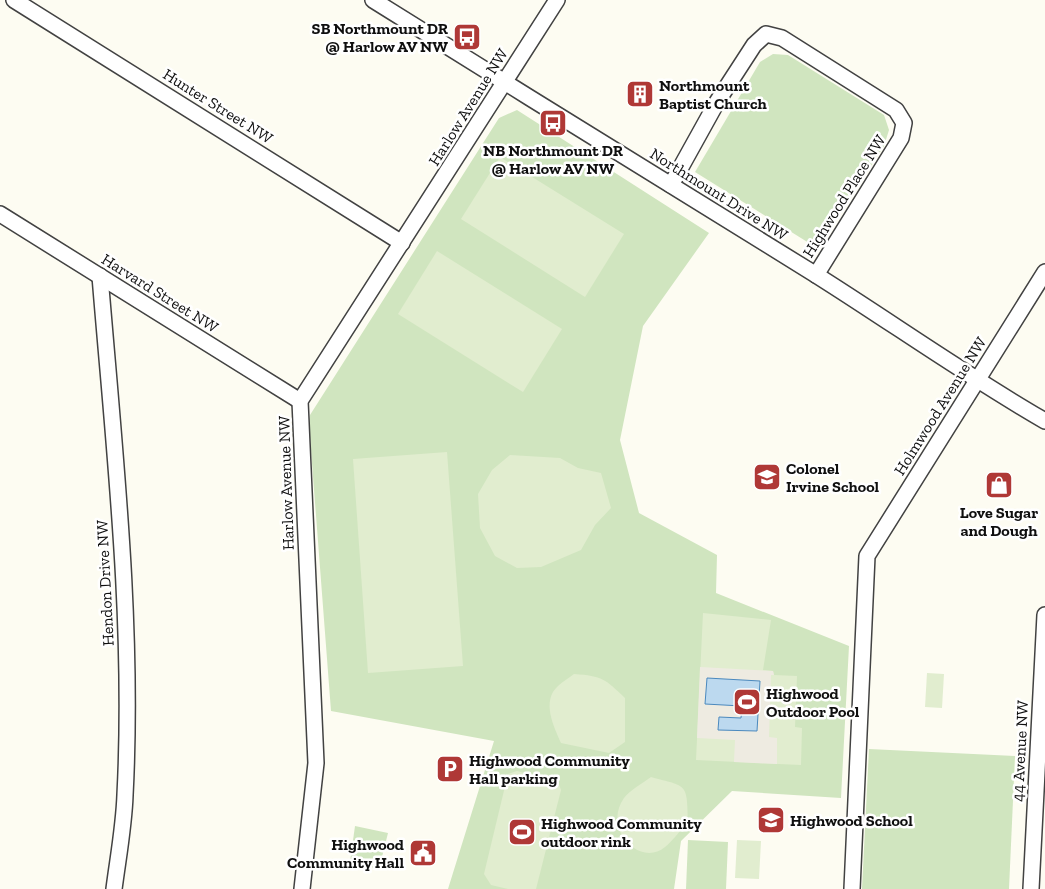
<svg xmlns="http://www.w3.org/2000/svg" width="1045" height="889" font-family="'Zilla Slab',serif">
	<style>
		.green { fill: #d0e5bf }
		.pitch { fill: #e1edcf }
		.plaza { fill: #eeebe1; fill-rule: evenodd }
		.water { fill: #bcd9ef; stroke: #4b89be }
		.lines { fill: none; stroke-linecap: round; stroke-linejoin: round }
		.minor-casing { stroke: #424242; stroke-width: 18 }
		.minor { stroke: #fff; stroke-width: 15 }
		.labels { text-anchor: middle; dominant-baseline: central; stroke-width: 5; stroke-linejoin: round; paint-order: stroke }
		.poi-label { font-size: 16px; font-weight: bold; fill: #0f0f0f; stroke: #fff; text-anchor: start }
		.street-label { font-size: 16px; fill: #0f0f0f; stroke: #fff }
	</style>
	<rect width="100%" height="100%" fill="#fdfcf2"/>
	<g class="green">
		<polygon points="773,54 788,55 884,115 889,130 884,146 817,248 695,172 760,62"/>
		<polygon points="517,110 709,233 643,326 620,440 639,513 717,555 716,593 849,646 841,798 732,791 681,841 674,889 448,889 494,741 331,711 309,424 310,415 499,118"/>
		<polygon points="869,749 1015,756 1009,889 862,889"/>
		<polygon points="355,826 388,833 379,869 350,862"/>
		<polygon points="688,840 728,842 726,889 686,889"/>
	</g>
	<g class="pitch">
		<polygon points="500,157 624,234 585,297 461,219"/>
		<polygon points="437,251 562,329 523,392 398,314"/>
		<polygon points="447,452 463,666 368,673 353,459"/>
		<polygon points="510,455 560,458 578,468 601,473 611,508 595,525 581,550 541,567 517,568 495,556 480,528 478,494 492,470"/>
		<polygon points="703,613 771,620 763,670 773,671 774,675 797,676 795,727 802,728 801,765 696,760"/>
		<polygon points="927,673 944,674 942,708 925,707"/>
		<path d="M574,674c29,2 31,5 51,24v44l-16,11 -48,-10c-7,-16 -20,-42 -3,-57 4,-4 11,-8 16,-12z"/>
		<polygon points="517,771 558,782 561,790 536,889 508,889 491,885 484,874 508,774"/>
		<path d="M651,777c36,10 36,5 37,44 -7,8 -14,19 -23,26 -25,21 -63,-18 -41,-49 6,-8 19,-15 27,-21z"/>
		<polygon points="737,840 761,841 759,879 735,878"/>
	</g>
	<path class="plaza" d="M700,667l73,4 1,4h-3l-2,62 8,1v26l-43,-2 1,-22 -38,-2zM742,705l15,26 -38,-14 23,1z"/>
	<polygon class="water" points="707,678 760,681 757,731 718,730 719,717 741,718 742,706 705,704"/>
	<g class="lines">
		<g class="minor-casing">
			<g id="minor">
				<polyline points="14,0 402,243"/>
				<path d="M373,0c146,92 294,182 440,273 78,49 152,102 232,148"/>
				<polyline points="671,185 717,102 754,45 766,34 782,38 896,110 904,123 901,138 816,275"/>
				<polyline points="0,214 300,401"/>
				<path d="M100,276c14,172 34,346 25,519 -1,31 -7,63 -11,94"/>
				<polyline points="302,889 316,763 300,401 557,0"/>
				<polyline points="852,889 867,556 1045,272"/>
				<polyline points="1031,889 1045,615"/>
			</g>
		</g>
		<use href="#minor" class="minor"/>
	</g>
	<defs>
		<g id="bus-square" transform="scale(1.4375)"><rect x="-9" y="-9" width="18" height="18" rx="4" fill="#af3836" stroke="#fff"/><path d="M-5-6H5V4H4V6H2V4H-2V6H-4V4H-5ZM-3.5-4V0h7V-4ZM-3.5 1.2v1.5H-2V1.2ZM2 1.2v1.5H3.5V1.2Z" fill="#fff"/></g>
		<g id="building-square" transform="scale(1.4375)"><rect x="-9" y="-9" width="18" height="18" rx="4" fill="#af3836" stroke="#fff"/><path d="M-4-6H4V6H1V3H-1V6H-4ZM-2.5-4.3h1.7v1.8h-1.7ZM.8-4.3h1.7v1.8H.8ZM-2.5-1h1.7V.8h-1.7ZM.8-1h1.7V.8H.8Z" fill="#fff"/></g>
		<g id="school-square" transform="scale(1.4375)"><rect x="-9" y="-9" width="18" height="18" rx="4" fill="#af3836" stroke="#fff"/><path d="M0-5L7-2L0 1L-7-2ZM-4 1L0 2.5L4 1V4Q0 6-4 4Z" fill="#fff"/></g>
		<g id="shop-square" transform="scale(1.4375)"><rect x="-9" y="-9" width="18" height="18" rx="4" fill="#af3836" stroke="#fff"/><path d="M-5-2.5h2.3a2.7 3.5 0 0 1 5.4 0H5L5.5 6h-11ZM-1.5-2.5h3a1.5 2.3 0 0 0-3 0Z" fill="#fff"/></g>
		<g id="stadium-square" transform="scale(1.4375)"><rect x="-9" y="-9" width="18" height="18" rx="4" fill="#af3836" stroke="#fff"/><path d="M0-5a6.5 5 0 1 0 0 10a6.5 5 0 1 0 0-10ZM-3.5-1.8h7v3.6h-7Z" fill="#fff"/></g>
		<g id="parking-square" transform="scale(1.4375)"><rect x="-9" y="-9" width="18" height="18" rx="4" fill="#af3836" stroke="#fff"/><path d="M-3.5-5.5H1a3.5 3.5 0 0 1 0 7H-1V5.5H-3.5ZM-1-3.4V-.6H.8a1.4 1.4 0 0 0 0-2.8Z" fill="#fff"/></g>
		<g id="civic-square" transform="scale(1.4375)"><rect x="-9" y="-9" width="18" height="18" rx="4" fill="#af3836" stroke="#fff"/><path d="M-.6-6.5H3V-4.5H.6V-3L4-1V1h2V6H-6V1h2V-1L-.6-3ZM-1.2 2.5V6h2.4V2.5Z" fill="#fff"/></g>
	</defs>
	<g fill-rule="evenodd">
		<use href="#bus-square" x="467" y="37"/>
		<use href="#building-square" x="640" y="94"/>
		<use href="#bus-square" x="553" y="123"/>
		<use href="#school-square" x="767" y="477"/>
		<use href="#shop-square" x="999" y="485"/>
		<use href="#stadium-square" x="747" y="702"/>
		<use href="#parking-square" x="450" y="769"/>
		<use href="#school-square" x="771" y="820"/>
		<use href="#stadium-square" x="522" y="832"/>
		<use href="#civic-square" x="423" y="853"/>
	</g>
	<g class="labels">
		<g class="poi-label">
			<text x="448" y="28" text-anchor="end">SB Northmount DR<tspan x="448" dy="18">@ Harlow AV NW</tspan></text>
			<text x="659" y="85">Northmount<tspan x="659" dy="18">Baptist Church</tspan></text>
			<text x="553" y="150" text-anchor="middle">NB Northmount DR<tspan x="553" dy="18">@ Harlow AV NW</tspan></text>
			<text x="786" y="468">Colonel<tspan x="786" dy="18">Irvine School</tspan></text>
			<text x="999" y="512" text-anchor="middle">Love Sugar<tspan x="999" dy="18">and Dough</tspan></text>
			<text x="766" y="693">Highwood<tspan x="766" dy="18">Outdoor Pool</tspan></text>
			<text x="469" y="760">Highwood Community<tspan x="469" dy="18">Hall parking</tspan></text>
			<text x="790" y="820">Highwood School</text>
			<text x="541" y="823">Highwood Community<tspan x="541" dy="18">outdoor rink</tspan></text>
			<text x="404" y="844" text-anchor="end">Highwood<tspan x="404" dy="18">Community Hall</tspan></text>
		</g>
		<g class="street-label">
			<text transform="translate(218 106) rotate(32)">Hunter Street NW</text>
			<text transform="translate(468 107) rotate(-58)">Harlow Avenue NW</text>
			<text transform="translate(719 194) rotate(32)">Northmount Drive NW</text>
			<text transform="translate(844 196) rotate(-58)">Highwood Place NW</text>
			<text transform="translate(160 293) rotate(32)">Harvard Street NW</text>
			<text transform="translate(940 406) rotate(-58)">Holmwood Avenue NW</text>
			<text transform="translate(286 483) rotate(-92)">Harlow Avenue NW</text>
			<text transform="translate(105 583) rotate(-93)">Hendon Drive NW</text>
			<text transform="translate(1020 751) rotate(-87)">44 Avenue NW</text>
		</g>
	</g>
</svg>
